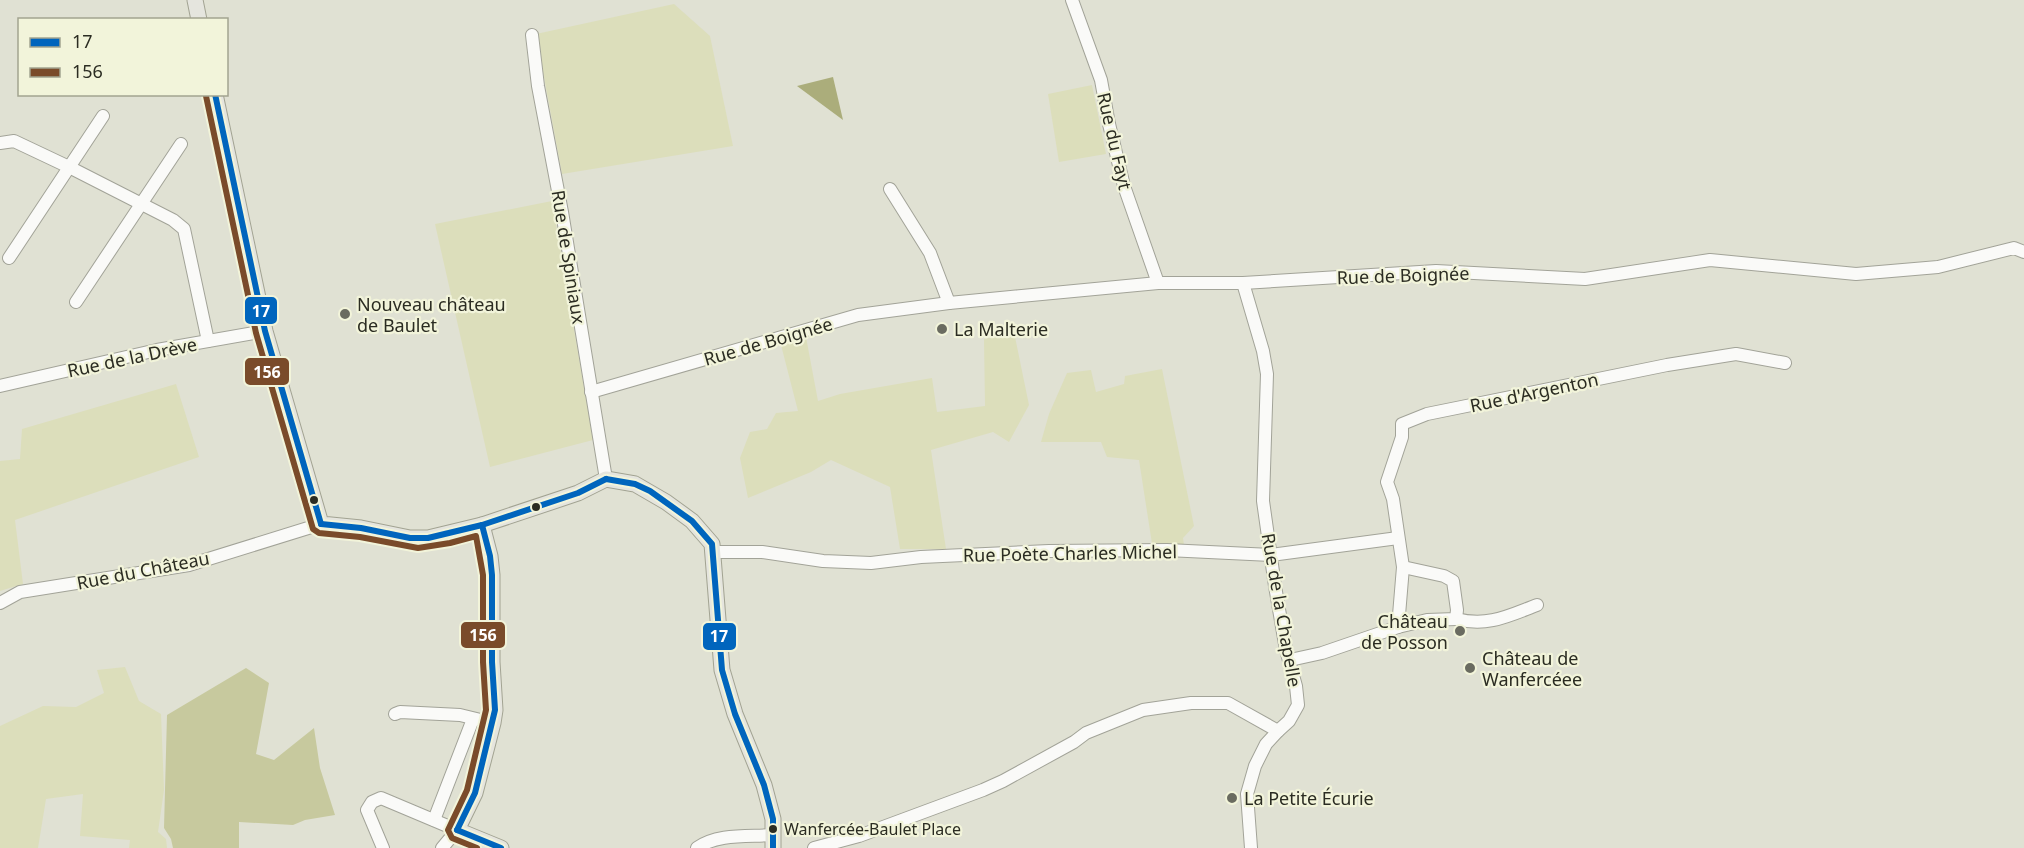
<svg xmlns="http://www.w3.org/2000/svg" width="2024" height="848" font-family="'Noto Sans',sans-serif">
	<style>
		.green { fill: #dcdebb }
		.forest { fill: #c7c99e }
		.water { fill: #abad7b }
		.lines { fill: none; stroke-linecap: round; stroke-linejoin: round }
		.minor-casing { stroke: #a2a398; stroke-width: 14 }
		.major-casing { stroke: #a2a392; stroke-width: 17 }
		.minor { stroke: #fafaf8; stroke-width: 12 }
		.major { stroke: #e5e5de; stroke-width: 15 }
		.bus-1-casing { stroke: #f2f4da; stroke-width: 10 }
		.bus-2-casing { stroke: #f2f4da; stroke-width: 10 }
		.bus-1 { stroke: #0065bd; stroke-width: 6 }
		.bus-2 { stroke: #7a4b2a; stroke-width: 6 }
		.poi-dot { fill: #6a6b60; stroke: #f2f4da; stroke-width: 2 }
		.bus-dot { fill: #2b2c22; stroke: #f2f4da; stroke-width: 2 }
		.labels { text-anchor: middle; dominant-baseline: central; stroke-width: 4.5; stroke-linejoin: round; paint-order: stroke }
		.bus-label { font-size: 16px; fill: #2b2c22; stroke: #f2f4da; text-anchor: start }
		.street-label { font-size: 18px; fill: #2b2c22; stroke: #f2f4da }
		.poi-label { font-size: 18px; fill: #2b2c22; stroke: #f2f4da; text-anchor: start }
		.line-badge { stroke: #f2f4da; stroke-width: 2 }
		.badge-label { font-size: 16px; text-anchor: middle; font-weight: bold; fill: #fff }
	</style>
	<rect width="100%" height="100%" fill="#e0e1d3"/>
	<g class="green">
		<polygon points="674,4 710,36 733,146 562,174 536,34"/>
		<polygon points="1092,85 1106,154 1059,162 1048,94"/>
		<polygon points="552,201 593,440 490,467 435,224"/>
		<polygon points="1014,332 1029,405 1009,442 993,432 931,450 946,549 900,549 890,487 831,460 811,472 748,498 740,458 750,432 767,429 776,413 798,411 781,345 806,337 818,401 840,394 932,378 937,412 985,406 984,339"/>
		<polygon points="1162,369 1194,526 1183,538 1184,545 1153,550 1139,460 1107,457 1101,442 1041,442 1049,414 1067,373 1091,370 1096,392 1124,384 1125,376"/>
		<polygon points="176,384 199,457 15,520 23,584 0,591 0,461 20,459 22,429"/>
		<polygon points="125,667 139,701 161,714 164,790 158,832 166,839 167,848 129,848 130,840 80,836 83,794 46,799 38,848 0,848 0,726 43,706 76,707 104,693 97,670"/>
	</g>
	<polygon class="forest" points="246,668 269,683 256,754 274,760 314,728 320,768 335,815 305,820 293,825 239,822 239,848 173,848 171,839 164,828 167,715"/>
	<polygon class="water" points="833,77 843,120 797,86"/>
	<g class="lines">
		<g class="minor-casing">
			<g id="minor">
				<polyline points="1072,0 1101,80 1109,124 1124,186 1158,283"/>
				<polyline points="532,35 538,86 562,212 606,479"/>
				<polyline points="0,143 14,141 69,167 173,220 184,229 208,341"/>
				<polyline points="890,189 930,253 949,303"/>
				<polyline points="9,258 103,116"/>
				<polyline points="1243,283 1263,351 1267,374 1263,501 1275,586 1286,650 1296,686 1298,705 1289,721 1278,731 1266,744 1255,766 1247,794 1251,848"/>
				<polyline points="76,302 181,144"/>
				<polyline points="0,386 157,350 265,331"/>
				<polyline points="591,392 858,315 949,303 1158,283 1243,283 1436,271 1585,279 1710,260 1856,274 1938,267 2014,248 2024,252"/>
				<polyline points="713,552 762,552 823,561 871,563 921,557 1049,551 1167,550 1271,555 1398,538"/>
				<polyline points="0,603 20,592 189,565 321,524"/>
				<path d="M1456,619c32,8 52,-3 81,-14"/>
				<polyline points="1398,627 1427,620 1456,619 1457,610 1453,581 1444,576 1403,567"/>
				<polyline points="1290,660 1322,653 1398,627 1403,567 1393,499 1387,482 1402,437 1402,424 1427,414 1667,365 1736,354 1785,363"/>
				<polyline points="395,714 400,712 460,715 493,723"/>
				<polyline points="434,820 473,719"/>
				<polyline points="383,848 367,810 372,802 381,798 457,830 442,848"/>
				<path d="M697,848c21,-15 52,-11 76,-13"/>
				<polyline points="814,848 859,836 983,790 1003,781 1074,742 1086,733 1143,710 1191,703 1228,703 1278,731"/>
			</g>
		</g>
		<g class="major-casing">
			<g id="major">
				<polyline points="195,0 199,20"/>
				<polyline points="215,94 265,331 321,524 361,528 410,538 428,538 482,525 578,493 606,479 635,484 666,502 692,521 712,544 722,670 735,714 764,785 773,819 773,848"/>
				<polyline points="482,525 490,556 492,575 492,662 495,710 493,723 475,793 457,830 501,848"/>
			</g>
		</g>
		<use href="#minor" class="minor"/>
		<use href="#major" class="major"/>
		<g class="bus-1-casing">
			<g id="bus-1">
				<polyline points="215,94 265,331 321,524"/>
				<polyline points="606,479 635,484 650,491 692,521 712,544 722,670 735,714 764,785 773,819 773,848"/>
				<polyline points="321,524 361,528 410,538 428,538 482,525 578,493 606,479"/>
				<polyline points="457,830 475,793 495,710 492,662 492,575 490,556 482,525"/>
				<polyline points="457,830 501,848"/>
			</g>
		</g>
		<g class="bus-2-casing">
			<polyline id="bus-2" points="206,96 256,333 313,529 319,533 360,537 418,548 450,543 476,536 483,575 483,662 486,710 467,790 448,830 452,838 477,848"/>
		</g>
		<use href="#bus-1" class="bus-1"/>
		<use href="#bus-2" class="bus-2"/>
	</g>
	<g class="poi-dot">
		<circle cx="345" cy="314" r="6"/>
		<circle cx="942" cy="329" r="6"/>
		<circle cx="1460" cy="631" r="6"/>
		<circle cx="1470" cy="668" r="6"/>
		<circle cx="1232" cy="798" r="6"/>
	</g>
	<g class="bus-dot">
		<circle cx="314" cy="500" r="5"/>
		<circle cx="536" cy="507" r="5"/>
		<circle cx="773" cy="829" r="5"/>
	</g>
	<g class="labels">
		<g class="bus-label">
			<text x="784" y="829">Wanfercée-Baulet Place</text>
		</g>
		<g class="street-label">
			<text transform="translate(1115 141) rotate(77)">Rue du Fayt</text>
			<text transform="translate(569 257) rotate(81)">Rue de Spiniaux</text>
			<text transform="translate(1403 275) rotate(-2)">Rue de Boignée</text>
			<text transform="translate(768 341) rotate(-16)">Rue de Boignée</text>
			<text transform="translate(132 357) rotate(-12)">Rue de la Drève</text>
			<text transform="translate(1534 392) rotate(-12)">Rue d'Argenton</text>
			<text transform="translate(1070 553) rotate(-1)">Rue Poète Charles Michel</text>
			<text transform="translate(143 570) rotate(-11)">Rue du Château</text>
			<text transform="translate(1282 610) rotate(80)">Rue de la Chapelle</text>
		</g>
		<g class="poi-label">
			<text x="357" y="304">Nouveau château<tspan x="357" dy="21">de Baulet</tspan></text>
			<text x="954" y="329">La Malterie</text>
			<text x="1448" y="621" text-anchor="end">Château<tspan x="1448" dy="21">de Posson</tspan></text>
			<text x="1482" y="658">Château de<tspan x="1482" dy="21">Wanfercéee</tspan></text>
			<text x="1244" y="798">La Petite Écurie</text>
		</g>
	</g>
	<g class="line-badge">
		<rect x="244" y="296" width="34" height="29" rx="6" fill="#0065bd"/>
		<rect x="244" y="357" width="46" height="29" rx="6" fill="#7a4b2a"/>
		<rect x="460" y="621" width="46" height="28" rx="6" fill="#7a4b2a"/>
		<rect x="702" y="622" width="35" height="29" rx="6" fill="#0065bd"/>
	</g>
	<g class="badge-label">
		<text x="261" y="317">17</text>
		<text x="267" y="378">156</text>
		<text x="483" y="641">156</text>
		<text x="719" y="642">17</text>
	</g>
	<rect x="18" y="18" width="210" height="78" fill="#f2f4da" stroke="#a2a490" stroke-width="1.5"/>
	<rect x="30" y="38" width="30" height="9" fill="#0065bd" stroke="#a2a490" stroke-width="1.5"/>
	<text x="72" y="48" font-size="18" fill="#2b2c22">17</text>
	<rect x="30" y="68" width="30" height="9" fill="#7a4b2a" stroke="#a2a490" stroke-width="1.5"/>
	<text x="72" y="78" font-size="18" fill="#2b2c22">156</text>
</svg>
